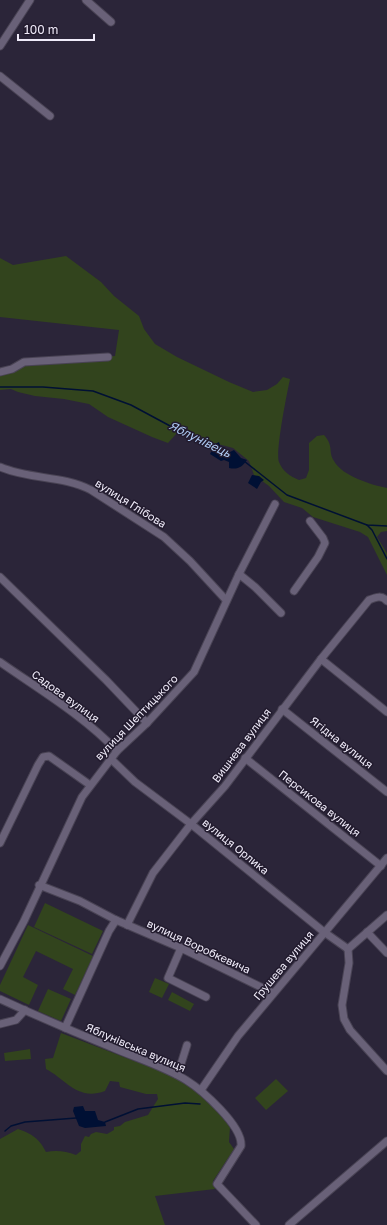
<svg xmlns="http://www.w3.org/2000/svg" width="387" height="1225" font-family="'Golos Text',sans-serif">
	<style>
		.green { fill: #32441d }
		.water { fill: #001034 }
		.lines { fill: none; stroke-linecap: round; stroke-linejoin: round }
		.stream { stroke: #001034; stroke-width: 1.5 }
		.minor-casing { stroke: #494354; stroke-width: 9 }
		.minor { stroke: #696178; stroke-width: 7 }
		.labels { text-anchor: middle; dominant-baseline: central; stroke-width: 3; stroke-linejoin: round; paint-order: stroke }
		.street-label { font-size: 11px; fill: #f0ecfa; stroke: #221b2e }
		.water-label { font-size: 12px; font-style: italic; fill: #b0cdf6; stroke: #221b2e }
	</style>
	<rect width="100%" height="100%" fill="#2b2539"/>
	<g class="green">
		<path d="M66,256l35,26 13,14 25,20 5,13 11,15 22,13 52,25 24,10 14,-2 10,-6 6,-7 7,2c-3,14 -15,74 -11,83 4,10 11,14 20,18l7,-2 3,-8v-27l8,-7 7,-1c10,11 4,17 10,26 8,15 38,24 53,27v43l-6,1 -4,5 10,16v22l-19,-38 -8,-5 -47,-15 -11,-9 -18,-6 -15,-16 -15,-11 -5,-14 -16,-13 -56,-15 -9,10 -16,-6 -44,-20 -19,-13 -25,-5 -29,-3 -17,-4 -7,-3 -11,1v-20l10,-2 17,-9 59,-1 29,-2 4,-26 -119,-13v-59l13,7z"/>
		<polygon points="45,903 103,931 92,954 34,927"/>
		<polygon points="28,925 93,956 75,995 63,989 73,969 36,951 23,977 38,985 29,1005 0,991 0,985"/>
		<polygon points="155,978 169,984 162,998 149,992"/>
		<polygon points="48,989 71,999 61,1021 38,1011"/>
		<polygon points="172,992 194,1004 190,1011 168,1000"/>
		<path d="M61,1033l123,47 30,27 16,20 -1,15 5,7 -21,32 2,8 -60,7 10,29h-165v-86l18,-10c14,5 21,9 28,23 10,-2 20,-1 30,3l5,-4v-7l4,-8 4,1 2,-3 5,-2 11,2 7,-4v-3l6,-1 5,-4 23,-7 10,-16 -1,-5h-11l-26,-7 -1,-5 -9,-1 -5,10c-28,10 -38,-11 -59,-22l-1,-10 8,-1z"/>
		<polygon points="30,1049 31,1059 5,1061 4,1053"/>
		<polygon points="276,1079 288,1091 266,1110 255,1098"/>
	</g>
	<g class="water">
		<path d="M219,442l2,7 3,-2 2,3 4,2 4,-2 7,8 6,2c-5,7 -9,10 -18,8v-6l-5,-2 -3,1 -11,-7 5,-10z"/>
		<polygon points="252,475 259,476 264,480 261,482 257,489 248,483"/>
		<polygon points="83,1106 85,1111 95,1111 98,1120 105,1122 106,1126 85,1128 79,1126 73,1111 74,1107"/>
	</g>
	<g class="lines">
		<g class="stream">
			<polyline points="0,387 43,387 93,391 131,405 172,427 214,447"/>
			<polyline points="244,461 287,495 367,525 387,526"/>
			<polyline points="367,525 372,530 387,559"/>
			<polyline points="105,1122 138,1109 185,1103 200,1104"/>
			<polyline points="5,1131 11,1126 25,1122 76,1118"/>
		</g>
		<g class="minor-casing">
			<g id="minor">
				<polyline points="86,0 111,22"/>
				<polyline points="0,46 30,0"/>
				<polyline points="0,76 50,116"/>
				<polyline points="0,372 12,369 24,362 108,357"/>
				<path d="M0,467c30,13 62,8 91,23l73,47 26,24 36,39"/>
				<polyline points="239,574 255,587 281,613"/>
				<polyline points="0,577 106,680 147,723"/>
				<polyline points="294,591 318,557 325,543 323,538 310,521"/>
				<polyline points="321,659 387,712"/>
				<path d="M0,662c40,28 84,54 117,89"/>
				<polyline points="282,709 387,792"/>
				<polyline points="245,758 381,866"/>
				<polyline points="111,759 135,782 191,824 324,932 348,949"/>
				<polyline points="0,843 38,765 43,757 49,756 90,785"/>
				<polyline points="39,885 80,901 116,920 181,948 273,993"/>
				<path d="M127,925l26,-52 38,-49 34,-38 96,-127 48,-59c7,-3 13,-5 18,1"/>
				<polyline points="367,932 387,953"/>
				<polyline points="181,948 168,978 206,997"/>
				<polyline points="348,949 349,963 342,1005 344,1019 350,1030 387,1071"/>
				<polyline points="348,949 387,915"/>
				<polyline points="0,966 24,921 82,797 117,751 147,723 194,672 239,574 275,504"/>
				<path d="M0,999c37,17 74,33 111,48 25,11 52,19 75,33 16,10 57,46 55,66l-24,38 39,41"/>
				<polyline points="0,1024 16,1020 25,1010"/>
				<polyline points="65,1028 109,931 116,920"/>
				<polyline points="176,1074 181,1064 187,1045"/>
				<polyline points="201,1090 238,1036 387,858"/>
				<polyline points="289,1225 387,1141"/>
			</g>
		</g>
		<use href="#minor" class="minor"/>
	</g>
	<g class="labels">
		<g class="street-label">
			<text transform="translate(131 503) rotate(32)">вулиця Глібова</text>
			<text transform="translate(66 696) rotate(36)">Садова вулиця</text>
			<text transform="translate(136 717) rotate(-46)">вулиця Шептицького</text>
			<text transform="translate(342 742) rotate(38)">Ягідна вулиця</text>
			<text transform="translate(241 745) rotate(-53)">Вишнева вулиця</text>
			<text transform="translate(320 803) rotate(38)">Персикова вулиця</text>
			<text transform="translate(236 846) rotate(39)">вулиця Орлика</text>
			<text transform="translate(199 946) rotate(25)">вулиця Воробкевича</text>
			<text transform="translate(283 965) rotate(-50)">Грушева вулиця</text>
			<text transform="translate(136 1047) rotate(23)">Яблунівська вулиця</text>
		</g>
		<g class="water-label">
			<text transform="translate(200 439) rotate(26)">Яблунівець</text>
		</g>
	</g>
	<path d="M18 34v6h76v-6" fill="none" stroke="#f0ecfa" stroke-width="2"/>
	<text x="24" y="34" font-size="12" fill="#f0ecfa" stroke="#221b2e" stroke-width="3" paint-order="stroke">100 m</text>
</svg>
